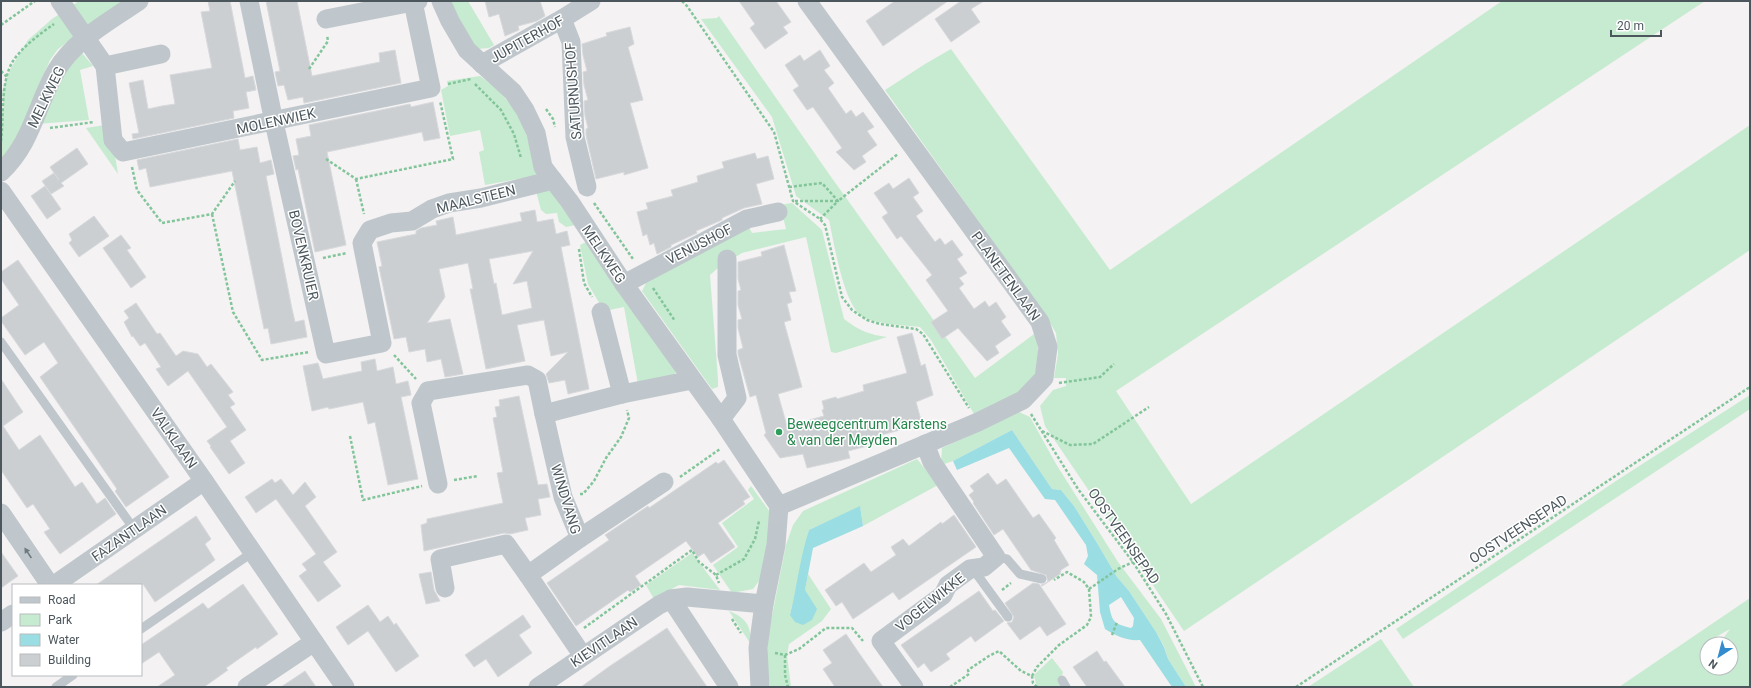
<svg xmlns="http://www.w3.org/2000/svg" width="1751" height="688" font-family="Roboto,sans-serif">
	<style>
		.green { fill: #c7ebd0; fill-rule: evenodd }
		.water { fill: #9adde2; fill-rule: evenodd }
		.building { fill: #cccfd2; stroke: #d7d9dc; fill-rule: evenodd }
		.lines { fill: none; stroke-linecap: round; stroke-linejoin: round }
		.path { stroke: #83c59b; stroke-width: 2.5; stroke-dasharray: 3 2; stroke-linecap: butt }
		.lane { stroke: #bfc7cc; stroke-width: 9 }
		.street { stroke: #bfc7cc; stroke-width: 19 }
		.oneway { fill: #6e797e }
		.leisure-dot { fill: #2e9e5b; stroke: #fff; stroke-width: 1.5 }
		.labels { text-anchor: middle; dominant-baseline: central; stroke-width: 3; stroke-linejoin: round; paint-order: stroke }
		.street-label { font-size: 14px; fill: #4c575d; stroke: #fff }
		.leisure-label { font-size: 14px; fill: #27864d; stroke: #fff; text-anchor: start }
	</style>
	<rect width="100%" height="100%" fill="#f4f2f2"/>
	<g class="green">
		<polygon points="79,1 123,1 58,49 50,60 40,83 27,120 1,165 1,109 4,110 2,91 11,68 28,40 52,19"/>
		<polygon points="447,1 468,1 494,45 489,48 477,49"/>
		<polygon points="1502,1 1705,1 1116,391 1191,504 1750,125 1750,250 1184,631 1045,426 1040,406 1053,390 1066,386 1066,378 1054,378 1058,354 1056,333 1046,316 885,90 925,64 951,49 1110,270"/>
		<path d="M719,16l110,158 146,204 59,-44 3,4 2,20 -5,19 -10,13 -50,24 -43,-74 -11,-13c-17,-2 -38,-2 -55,-9 -21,-8 -31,-76 -36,-98l-33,-24 -24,-79 -71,-98 16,-1z"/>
		<polygon points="82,53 93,66 80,70 89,120 37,124 69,61"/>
		<path d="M480,76c40,28 47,56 59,101l-16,1 -38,7 -6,-33 5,-2 -4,-20 -30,6 -9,-46 7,-4 -1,-5z"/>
		<polygon points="105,125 114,149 118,174 86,128"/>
		<polygon points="536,191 552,191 576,225 566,227 559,222 557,213 546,214 541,210"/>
		<path d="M792,203l30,27 22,89c14,11 26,16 43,18l-51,16 -5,-1 -25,-115 -64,16 -24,15 -8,7 8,104v8l-6,2 -70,-98 4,-8 101,-59 5,9 34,-4 -6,-24z"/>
		<polygon points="588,241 676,372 672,378 638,384 624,307 604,311 588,284 580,245"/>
		<polygon points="1750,395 1750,409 1403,639 1396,629 1619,479"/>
		<polygon points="1019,412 1030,417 1056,464 1118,562 1161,619 1196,687 1186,687 1168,659 1164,646 1156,632 1129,591 1117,577 1097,543 1074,506 1061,490 1052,489 1012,430 953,461 941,465 942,448"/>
		<polygon points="917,459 938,485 863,526 860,507 809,530 790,615 805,590 808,574 831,609 822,621 789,644 787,655 791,687 770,687 766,662 769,631 786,545 793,525 803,511"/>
		<polygon points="751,486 770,512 770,532 762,577 753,589 732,593 713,565 738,547 722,523 754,499 748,490"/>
		<polygon points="692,553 720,590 679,585 654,599 646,585"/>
		<path d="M1750,598v89h-131zM1730,629l-11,15h12v24h-24v-24h11l-4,-6z"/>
		<path d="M729,611c16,6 23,15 21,32z"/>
		<polygon points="1381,639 1414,687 1308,687"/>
		<polygon points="1052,658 1063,672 1060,682 1062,687 1038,687 1036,684 1034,675"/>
	</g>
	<g class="water">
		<path d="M1012,430l40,59 9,1 13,16 23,37 20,34 12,14 27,41 8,15 4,12 18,28h-14l-32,-47c-13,1 -24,-4 -35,-11l-5,-17 -3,-37 -13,-11 4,-8 -2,-11 -31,-45 -10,-1 -36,-51 -52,22 -4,-9zM1121,597l13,21 -1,8 -2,2c-17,-4 -19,-6 -22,-23z"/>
		<path d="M860,506l3,20 -50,22 -8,42 12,19 -5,11 -9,5 -8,-3 -5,-7c7,-29 10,-57 19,-85z"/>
	</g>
	<g class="building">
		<polygon points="208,1 230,1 245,78 253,76 256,90 246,92 249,108 233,111 234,118 133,139 132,134 139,133 129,83 143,80 148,109 162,106 175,104 170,75 212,68 201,12 210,11"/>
		<polygon points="266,1 297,1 312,76 380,62 379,53 395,50 401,83 304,103 303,97 288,100 284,85 278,86 275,72 280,71"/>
		<polygon points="485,1 540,1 545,16 537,21 518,26 519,30 505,36 499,14 489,17"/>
		<polygon points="739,1 776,1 791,22 783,27 788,33 765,49 750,28 755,24"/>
		<polygon points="895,1 948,1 883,46 866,21"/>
		<polygon points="961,1 984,1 971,9 980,22 951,42 935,19"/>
		<polygon points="630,27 634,44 628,47 643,100 630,103 648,168 624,175 624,172 596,179 586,135 586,129 588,128 585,116 584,101 588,100 584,85 583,72 587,71 583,55 582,44 607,36 606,33"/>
		<polygon points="820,50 830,66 824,70 834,83 828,88 846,114 851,110 856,117 863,112 874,127 867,131 877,145 862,156 866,162 854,170 836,152 842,148 813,107 807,110 793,90 799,86 785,65 800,55 804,61"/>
		<polygon points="433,102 440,138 424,141 422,132 327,152 346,245 315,252 298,169 296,170 293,156 299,155 296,139 311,136 309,125 410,104 411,107"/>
		<polygon points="238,139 240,150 257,147 260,163 271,160 274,174 266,176 292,309 295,322 304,320 307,337 271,344 268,328 264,329 232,171 150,187 146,168 139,170 137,160"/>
		<polygon points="77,148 88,164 61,183 64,186 51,194 42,181 54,173 59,180 50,167"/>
		<polygon points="755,153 757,159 768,156 774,179 756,184 762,204 744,208 722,218 722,220 696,231 697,233 671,245 671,247 657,254 654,243 650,245 647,234 643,236 637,212 648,209 646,203 673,196 671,190 698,182 697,176 724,168 722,162"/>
		<polygon points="909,178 919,193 913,197 923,211 916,216 935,242 940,238 945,245 952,240 963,255 957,259 967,273 959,278 964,284 959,288 974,309 985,301 989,307 996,302 1006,317 1001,321 1011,335 995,346 999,353 987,361 958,328 942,339 931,322 948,311 926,280 932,275 901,236 897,239 882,217 888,213 874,193 889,183 893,189"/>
		<polygon points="45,186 61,209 47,219 31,196"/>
		<path d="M535,210l2,12 16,-3 3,15 11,-3 3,14 -9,2 28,142 -21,5 -3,-14 -16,3 -3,-9 22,-22 -17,4 -7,-36 -27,5 8,36 -39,8 -16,-80h3l-5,-26 -29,6 6,28 -18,26 23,-4 13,55 -18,3 -4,-18 -14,3 -2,-13 -16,3 -3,-15 -12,2 -15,-72 3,-1 -5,-24 39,-8v-3l5,-3 16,-3 -1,-4 17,-4 3,18 66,-14 -2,-8zM533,251l-20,33 14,-3 5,27 -30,7 -6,-32 -2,1 -5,-25z"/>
		<polygon points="94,216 109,236 79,257 69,243 72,240 69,234"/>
		<polygon points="121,235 131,248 127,250 146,277 131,288 103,248"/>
		<polygon points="784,245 796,291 789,292 792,302 787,304 791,320 784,322 802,387 778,394 787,426 824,416 822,410 824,409 822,401 836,397 837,399 864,391 863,385 907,373 897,337 912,333 921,366 925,364 933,395 916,402 922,424 874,437 875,444 848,451 850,458 838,461 807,468 803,454 780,458 764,435 766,433 756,395 750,397 738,354 738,350 743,348 738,328 738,320 742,319 738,305 738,291 741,290 738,279 738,262 762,256 761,252"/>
		<polygon points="18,260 169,477 126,507 115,491 117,489 40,377 58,363 44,342 25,355 1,321 1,318 19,305 1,279 1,272"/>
		<polygon points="136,303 157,334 160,333 176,356 183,351 198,354 207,367 211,364 233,392 228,395 235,404 230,407 246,430 230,441 245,463 229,474 210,447 211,446 207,441 227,427 188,371 168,386 156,369 161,367 145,343 140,346 133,336 132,337 124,322 129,318 124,311"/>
		<polygon points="375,359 377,371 393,367 396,384 408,381 411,395 401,397 418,479 388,485 375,422 368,424 363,402 329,409 328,407 312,411 303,366 318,363 323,379 362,371 361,362"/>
		<polygon points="1,379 23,412 3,426 19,450 40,435 75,487 82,482 97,504 105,498 116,514 60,554 44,532 50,529 33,504 27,508 1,470"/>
		<polygon points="519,396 538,485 547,484 550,497 538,499 541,515 525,518 528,530 510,534 504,533 424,551 421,525 427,523 427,519 503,503 497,473 503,472 493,418 497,417 495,407 500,406 499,400"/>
		<polygon points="724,460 750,497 743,501 745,504 718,523 735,547 711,563 704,553 698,557 686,541 635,576 641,585 630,592 628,590 576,626 547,583 609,540 605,535 648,506 649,508 716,462 718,464"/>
		<polygon points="988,473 997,485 1006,479 1033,518 1039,514 1056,538 1054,540 1069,565 1061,570 1060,574 1042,586 1041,585 1046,583 1048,581 1046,575 1031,570 1003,529 994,535 973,503 974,502 969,495 974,491 970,486"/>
		<polygon points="272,479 275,483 281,479 293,495 305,482 316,497 305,506 337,552 323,562 341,586 318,602 299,576 307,570 302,564 316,554 276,499 256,513 245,497"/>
		<polygon points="954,515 976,547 899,600 893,592 853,619 842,602 836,606 825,590 864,563 871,572 896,555 891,547 903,539 909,546 941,522 942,524"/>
		<polygon points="196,516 211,539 205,544 215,560 204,568 155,602 143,584 141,585 96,585"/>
		<polygon points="1,552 18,576 1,588"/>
		<polygon points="431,572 434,590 440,601 426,604 419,574"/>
		<polygon points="1033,583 1039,584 1066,624 1047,636 1040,626 1020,640 1007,623 1012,622 1014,617 1005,603"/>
		<polygon points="243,584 278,634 257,649 256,647 226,668 228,670 204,687 157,687 175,675 159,652 141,664 141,645 203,603 208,609"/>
		<polygon points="979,591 993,611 995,610 1004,621 975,642 971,636 946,654 950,659 931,672 924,663 918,668 901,645"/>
		<polygon points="368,605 380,622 388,616 394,625 396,623 419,656 396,672 368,631 348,645 336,627"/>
		<polygon points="523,615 531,627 519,635 532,653 498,677 486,659 474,667 465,655"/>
		<polygon points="667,628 707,687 581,687 610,666"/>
		<polygon points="846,634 859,653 883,687 835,687 823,669 832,663 823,650"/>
		<polygon points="1097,651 1104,662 1106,661 1125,687 1087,687 1073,667"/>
		<polygon points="305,671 316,687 281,687"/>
	</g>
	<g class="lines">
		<g class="path">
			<polyline points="682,1 687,6 774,132 793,201 820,219 825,225 842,297 852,310 867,320 880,324 916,329 923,334 969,408"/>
			<polyline points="1,25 35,1"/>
			<polyline points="309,69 328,41 327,35"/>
			<polyline points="1,71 7,77"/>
			<polyline points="448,84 471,79 472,80"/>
			<polyline points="475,84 501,110 514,134 521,158"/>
			<polyline points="546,109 553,119 555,127"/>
			<polyline points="50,128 94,122"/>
			<path d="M1,141c3,-23 -1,-59 12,-80 10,-15 27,-27 41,-37"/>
			<polyline points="326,159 356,179 453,159 440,101"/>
			<polyline points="132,167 137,190 162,223 212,214 235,181"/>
			<polyline points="356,179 364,214"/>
			<polyline points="789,187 822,183 838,201 820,219"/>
			<polyline points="795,201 838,201 898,154"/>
			<polyline points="594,203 633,259"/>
			<polyline points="212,214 233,312 262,360 309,352"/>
			<polyline points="579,249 584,283 592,297"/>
			<polyline points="323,258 347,253"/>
			<polyline points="653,288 675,321"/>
			<polyline points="394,355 416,379"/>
			<polyline points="1059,383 1100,377 1114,364"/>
			<polyline points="1031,414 1078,489 1133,562 1166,614 1203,687"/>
			<polyline points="1042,431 1070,445 1093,444 1149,407"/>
			<polyline points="350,436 363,500 422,486"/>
			<polyline points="680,477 720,449"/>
			<polyline points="454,480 478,476"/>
			<polyline points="580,494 583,494 594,481 606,458 621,437 629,418 627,410"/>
			<polyline points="716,575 744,559 755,539 759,521"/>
			<polyline points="1089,589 1118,569 1133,562"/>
			<polyline points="1002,590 1011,583"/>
			<polyline points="732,619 741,633"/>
			<polyline points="584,628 692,550 699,562 716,575 719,583"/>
			<polyline points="1112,635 1117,622"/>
			<polyline points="775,653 785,655 799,649 826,628 852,628 863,641"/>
			<polyline points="785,655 785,675 788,687"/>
			<polyline points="1032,676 1037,667 1059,645 1087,625 1091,617 1089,589 1084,582 1067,572 1054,580"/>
			<polyline points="950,687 969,674 968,670 989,656 999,651 1021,671 1032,676 1033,683 1037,687"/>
			<polyline points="1296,687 1750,387"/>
		</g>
		<g class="lane">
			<polyline points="1,342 134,529"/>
			<polyline points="996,557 1007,559 1020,574 1042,579"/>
			<polyline points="973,569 1008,617"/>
			<polyline points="141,629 253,552"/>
			<polyline points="1062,680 1066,687"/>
			<polyline points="56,687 73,675"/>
		</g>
		<g class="street">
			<polyline points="60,1 105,66 113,140 123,152 431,88 413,2"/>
			<polyline points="249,1 274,122 326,354 382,343 362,243 370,230 391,223 412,221 432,209 449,203 481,198 553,180"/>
			<polyline points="441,1 450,21 467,50 513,92 525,110 536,133 543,167 570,202 624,284 721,419 779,506"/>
			<polyline points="326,19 418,1"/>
			<polyline points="562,19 571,42 575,137 587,187"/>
			<polyline points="482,64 562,19 591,1"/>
			<polyline points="105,66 161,54"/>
			<path d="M1,172c31,-29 35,-66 55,-101 18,-31 54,-50 83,-70"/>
			<polyline points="1,191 204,481 345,687"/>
			<polyline points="624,284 747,219 778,212"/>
			<polyline points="601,312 622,394"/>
			<polyline points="721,419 737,398 727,355 727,259"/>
			<polyline points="438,484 421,403 428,391 528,375 537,380 544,414"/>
			<polyline points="779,506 978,422 1023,400 1044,378 1048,347 1040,322 807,1"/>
			<polyline points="1,513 50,585"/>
			<polyline points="580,538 664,482"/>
			<polyline points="528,575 583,656"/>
			<polyline points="54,585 204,481"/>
			<polyline points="445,588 440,559 506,544 528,575 580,538 563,497 544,414 622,394 692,380"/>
			<polyline points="671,599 729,687"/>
			<polyline points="1,622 13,614"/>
			<polyline points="247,687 314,642"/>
			<polyline points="538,687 659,605 671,599 687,597 764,604"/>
			<polyline points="760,687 758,648 764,604 776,545 779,506"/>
			<polyline points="914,687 881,641 943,595 948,585 970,569 984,567 996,557 932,462 925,444"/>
		</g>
	</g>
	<defs><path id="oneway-solid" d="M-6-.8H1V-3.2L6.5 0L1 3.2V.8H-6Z"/></defs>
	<use class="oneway" href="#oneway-solid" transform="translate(28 553) rotate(-124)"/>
	<circle class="leisure-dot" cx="779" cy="432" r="4"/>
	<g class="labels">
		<g class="street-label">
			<text transform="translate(527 39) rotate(-29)">JUPITERHOF</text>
			<text transform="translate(573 91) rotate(-94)">SATURNUSHOF</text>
			<text transform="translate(46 97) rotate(-64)">MELKWEG</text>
			<text transform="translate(276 121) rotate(-12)">MOLENWIEK</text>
			<text transform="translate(476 199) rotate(-14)">MAALSTEEN</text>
			<text transform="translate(699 244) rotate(-27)">VENUSHOF</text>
			<text transform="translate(604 254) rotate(56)">MELKWEG</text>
			<text transform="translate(304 255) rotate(77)">BOVENKRUIER</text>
			<text transform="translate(1006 276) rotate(54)">PLANETENLAAN</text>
			<text transform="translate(174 438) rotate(55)">VALKLAAN</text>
			<text transform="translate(566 499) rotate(73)">WINDVANG</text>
			<text transform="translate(1518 529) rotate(-33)">OOSTVEENSEPAD</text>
			<text transform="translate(129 533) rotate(-35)">FAZANTLAAN</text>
			<text transform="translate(1124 536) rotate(55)">OOSTVEENSEPAD</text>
			<text transform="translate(930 602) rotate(-39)">VOGELWIKKE</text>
			<text transform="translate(604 642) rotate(-34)">KIEVITLAAN</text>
		</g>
		<g class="leisure-label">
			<text x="787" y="424">Beweegcentrum Karstens<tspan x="787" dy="16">&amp; van der Meyden</tspan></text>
		</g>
	</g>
	<rect width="1751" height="688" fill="none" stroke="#4c575d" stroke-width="4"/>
	<rect x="12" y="584" width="130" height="92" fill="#ffffff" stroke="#b7bcbe"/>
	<rect x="20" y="597" width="20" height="6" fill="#bfc7cc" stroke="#b7bcbe"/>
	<text x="48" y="604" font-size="12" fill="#4c575d">Road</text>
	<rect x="20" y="614" width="20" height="12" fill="#c7ebd0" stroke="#b7bcbe"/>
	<text x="48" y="624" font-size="12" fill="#4c575d">Park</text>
	<rect x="20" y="634" width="20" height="12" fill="#9adde2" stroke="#b7bcbe"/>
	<text x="48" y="644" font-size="12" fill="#4c575d">Water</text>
	<rect x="20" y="654" width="20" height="12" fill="#cccfd2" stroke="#b7bcbe"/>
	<text x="48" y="664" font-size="12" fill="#4c575d">Building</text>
	<g transform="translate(1719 656) rotate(216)"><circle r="19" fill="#ffffff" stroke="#b7bcbe"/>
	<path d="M0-3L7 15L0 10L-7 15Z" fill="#328cce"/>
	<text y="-6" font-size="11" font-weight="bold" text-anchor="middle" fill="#4c575d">N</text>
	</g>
	<path d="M1611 30v6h50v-6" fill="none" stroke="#4c575d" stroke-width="2"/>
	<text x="1617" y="30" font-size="12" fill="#4c575d" stroke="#ffffff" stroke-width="3" paint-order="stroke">20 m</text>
</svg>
